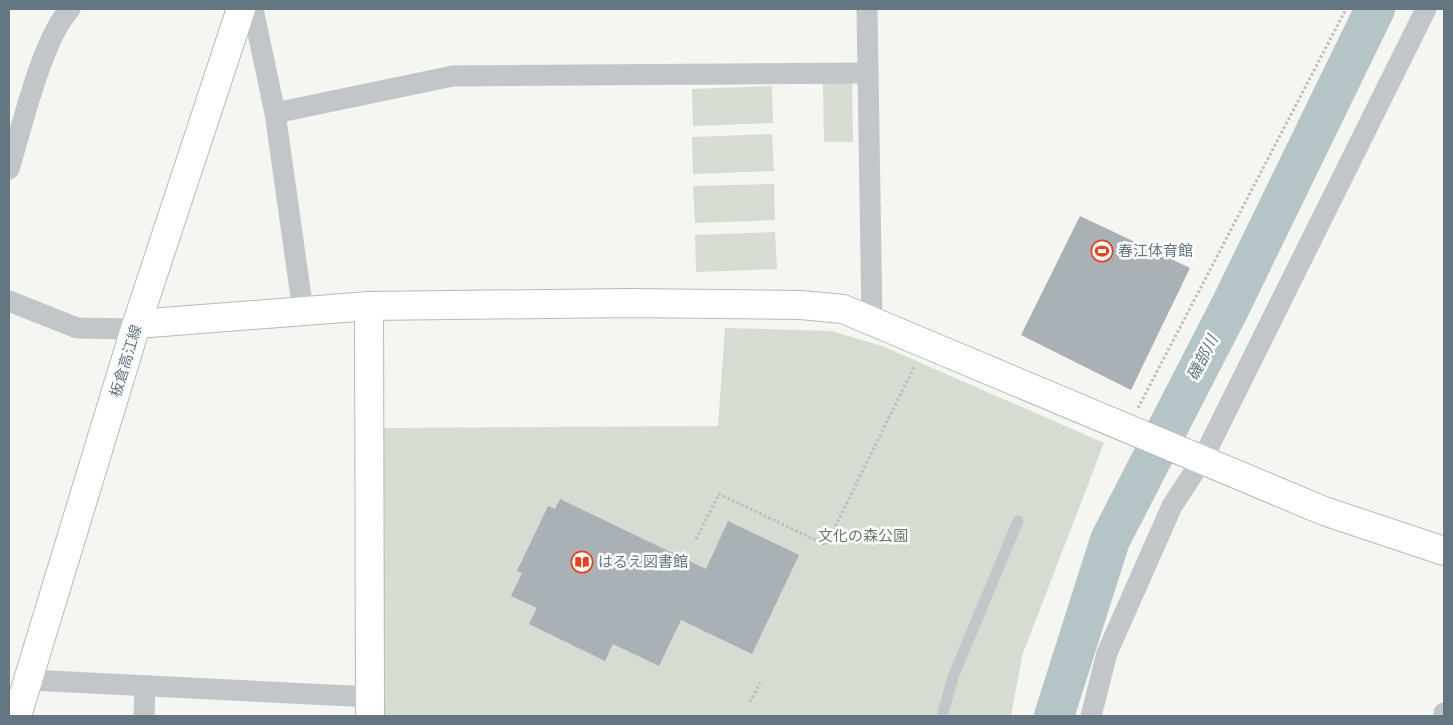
<svg xmlns="http://www.w3.org/2000/svg" width="1453" height="725" font-family="'Varela Round','Noto Sans JP',sans-serif">
	<style>
		.park { fill: #d6dcd2 }
		.lines { fill: none; stroke-linecap: round; stroke-linejoin: round }
		.river { stroke: #b5c4c6; stroke-width: 40 }
		.building { fill: #a9b1b6 }
		.secondary-casing { stroke: #b4babe; stroke-width: 30 }
		.path { stroke: #bcbec0; stroke-width: 3; stroke-dasharray: 2.5 2.5; stroke-linecap: butt }
		.lane { stroke: #c2c6c9; stroke-width: 11 }
		.street { stroke: #c2c6c9; stroke-width: 21 }
		.secondary { stroke: #fff; stroke-width: 28 }
		.labels { text-anchor: middle; dominant-baseline: central; stroke-width: 5; stroke-linejoin: round; paint-order: stroke }
		.poi-label { font-size: 15px; fill: #637682; stroke: #fff; text-anchor: start }
		.street-label { font-size: 15px; fill: #637682; stroke: #fff }
		.park-label { font-size: 15px; fill: #687962; stroke: #fff }
		.water-label { font-size: 16px; font-style: italic; fill: #5f787f; stroke: #fff }
	</style>
	<rect width="100%" height="100%" fill="#f5f5f1"/>
	<g class="park">
		<polygon points="823,79 852,79 853,142 824,142"/>
		<polygon points="772,86 773,123 693,126 692,89"/>
		<polygon points="772,134 774,171 693,174 692,137"/>
		<polygon points="774,184 775,220 695,223 693,186"/>
		<polygon points="775,232 777,269 696,272 695,235"/>
		<polygon points="725,328 831,331 882,346 1104,443 1022,656 1011,716 382,716 381,428 718,426"/>
	</g>
	<g class="lines">
		<polyline class="river" points="1054,716 1110,540 1230,307 1375,9"/>
	</g>
	<g class="building">
		<polygon points="1080,216 1190,268 1131,390 1021,335"/>
		<polygon points="560,499 706,569 728,521 799,555 752,654 681,620 659,666 613,644 605,661 529,624 537,608 511,596 522,573 517,571 548,506 555,509"/>
	</g>
	<g class="lines">
		<g class="secondary-casing">
			<g id="secondary">
				<polyline points="369,306 370,716"/>
				<polyline points="137,324 369,306 629,303 801,305 843,309 1324,511 1444,551"/>
				<polyline points="17,716 135,329 241,9"/>
			</g>
		</g>
		<g class="path">
			<polyline points="1138,408 1346,9"/>
			<polyline points="696,539 719,494 826,545 915,365"/>
			<polyline points="750,702 760,683"/>
		</g>
		<polyline class="lane" points="942,716 953,677 1018,521"/>
		<g class="street">
			<polyline points="253,9 275,113 303,311"/>
			<polyline points="867,9 872,321"/>
			<polyline points="275,113 453,76 868,73"/>
			<path d="M9,169c13,-42 33,-130 61,-160"/>
			<polyline points="9,301 77,328 135,329"/>
			<polyline points="29,680 370,697"/>
			<polyline points="144,716 145,686"/>
			<polyline points="1091,716 1107,653 1172,506 1202,460 1426,9"/>
			<polyline points="1444,716 1444,713"/>
		</g>
		<use href="#secondary" class="secondary"/>
	</g>
	<defs>
		<g id="stadium-ring" transform="scale(1.125)"><circle r="9.5" fill="#fff" stroke="#e34522" stroke-width="1.5"/><path d="M0-5a6.5 5 0 1 0 0 10a6.5 5 0 1 0 0-10ZM-3.5-1.8h7v3.6h-7Z" fill="#e34522"/></g>
		<g id="library-ring" transform="scale(1.125)"><circle r="9.5" fill="#fff" stroke="#e34522" stroke-width="1.5"/><path d="M-6-4Q-3-5.5-.7-3.5V5Q-3 3-6 4ZM6-4Q3-5.5 .7-3.5V5Q3 3 6 4Z" fill="#e34522"/></g>
	</defs>
	<g fill-rule="evenodd">
		<use href="#stadium-ring" x="1102" y="251"/>
		<use href="#library-ring" x="582" y="562"/>
	</g>
	<g class="labels">
		<g class="poi-label">
			<text x="1118" y="251">春江体育館</text>
			<text x="598" y="562">はるえ図書館</text>
		</g>
		<g class="street-label">
			<text transform="translate(126 361) rotate(-73)">板倉高江線</text>
		</g>
		<g class="park-label">
			<text x="863" y="536">文化の森公園</text>
		</g>
		<g class="water-label">
			<text transform="translate(1203 358) rotate(-63)">磯部川</text>
		</g>
	</g>
	<rect width="1453" height="725" fill="none" stroke="#637682" stroke-width="20"/>
</svg>
